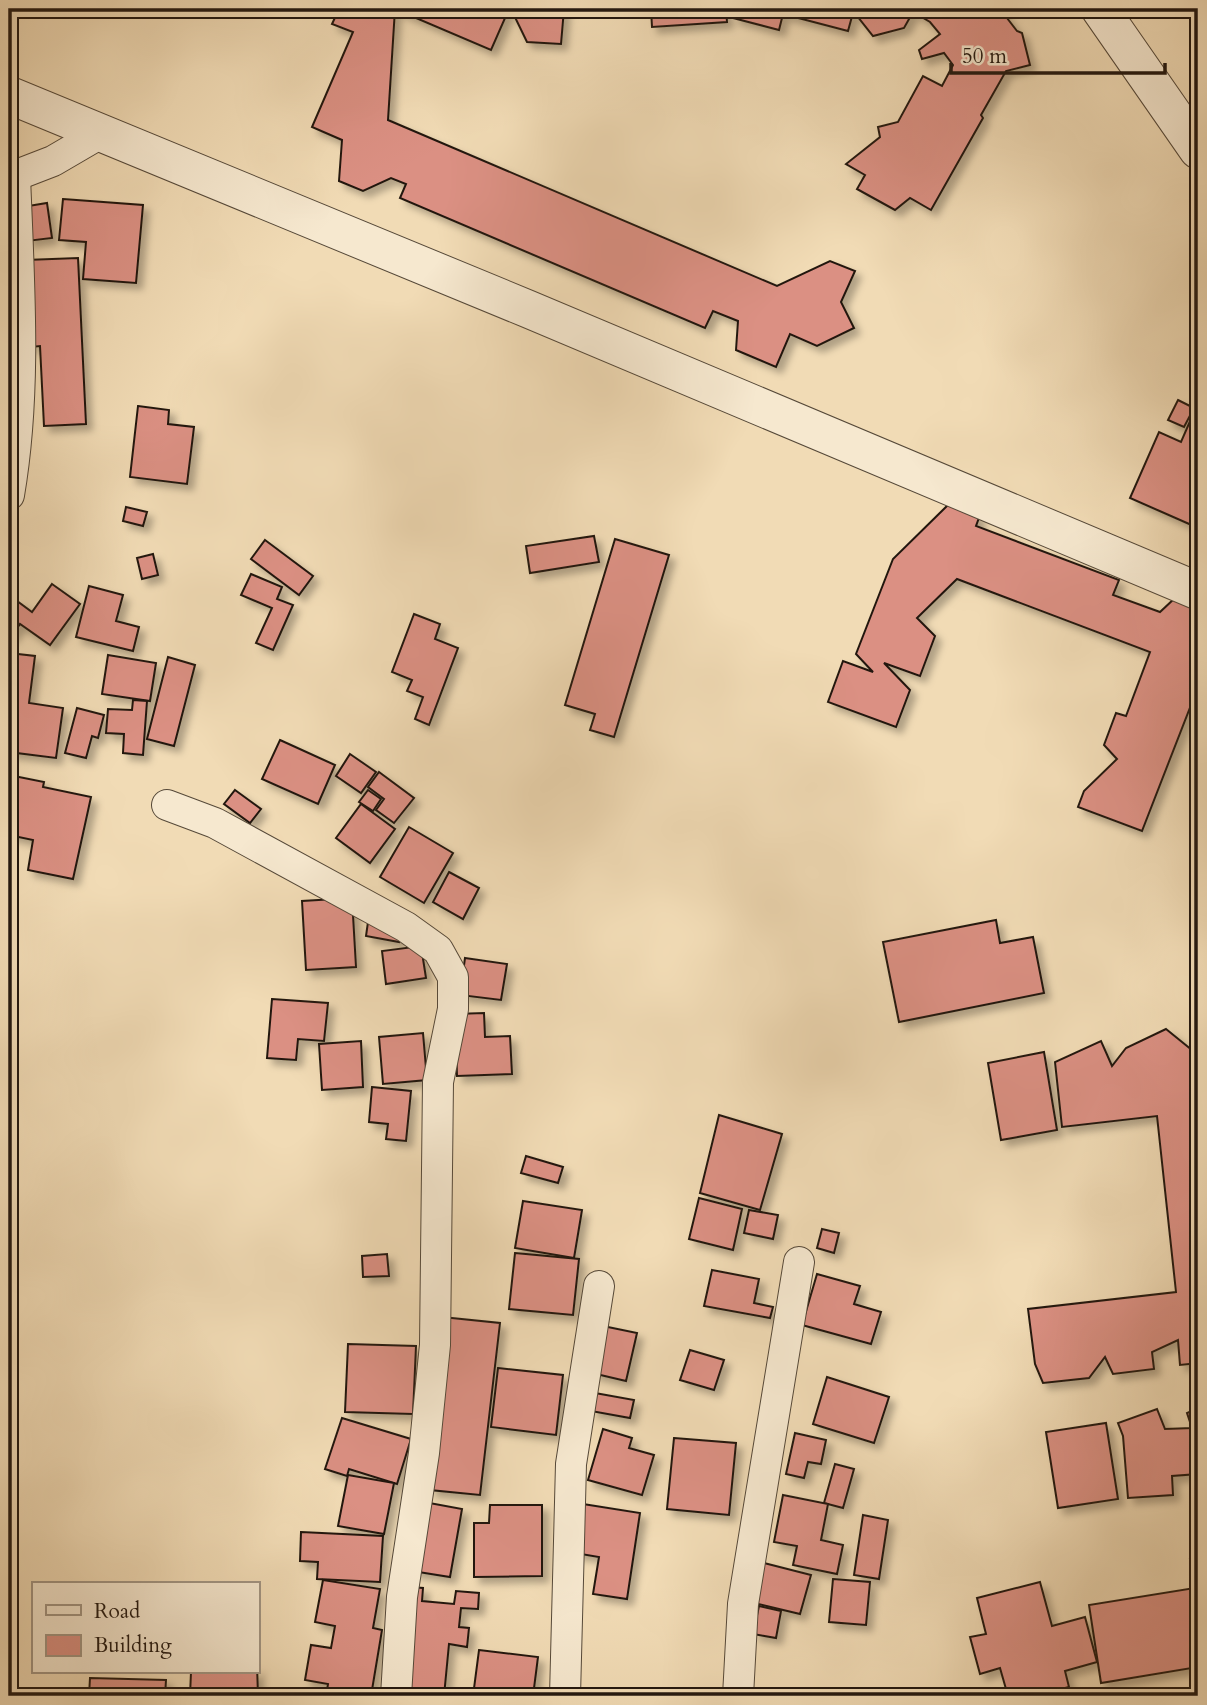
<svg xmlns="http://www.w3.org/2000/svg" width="1207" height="1705" font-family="Cardo,serif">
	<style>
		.building { fill: #db9083; stroke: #231810; stroke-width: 2; filter: url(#shadow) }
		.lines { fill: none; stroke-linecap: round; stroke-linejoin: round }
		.minor-casing { stroke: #564939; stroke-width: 32 }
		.tertiary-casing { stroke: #564939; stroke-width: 39 }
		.minor { stroke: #f6e8cf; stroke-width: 30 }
		.tertiary { stroke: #f6e8cf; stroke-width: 37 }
	</style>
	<defs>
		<filter id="shadow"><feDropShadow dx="6" dy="6" stdDeviation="3.5" flood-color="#0004"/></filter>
	</defs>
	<rect width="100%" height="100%" fill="#f1dbb5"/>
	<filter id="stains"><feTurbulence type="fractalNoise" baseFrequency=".00286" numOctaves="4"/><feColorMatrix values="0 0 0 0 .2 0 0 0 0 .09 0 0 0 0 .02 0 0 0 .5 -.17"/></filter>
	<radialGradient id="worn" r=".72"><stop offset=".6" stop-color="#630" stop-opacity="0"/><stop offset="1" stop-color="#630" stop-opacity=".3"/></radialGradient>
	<g class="building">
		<polygon points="339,9 509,9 491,50 395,9 388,120 777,286 830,261 855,271 841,302 854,328 817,346 790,334 776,367 736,350 738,321 713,311 705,328 400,198 406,184 391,178 363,191 339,181 342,140 312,127 353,32 332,24"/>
		<polygon points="511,9 564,9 561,44 527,42"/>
		<polygon points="651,9 726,9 727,22 652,27"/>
		<polygon points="735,9 854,9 848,31 783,14 779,30 733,18"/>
		<polygon points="855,9 1000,9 1017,31 1022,33 1030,65 1006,71 981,115 983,118 931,210 910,198 895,210 857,189 865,175 846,164 880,137 878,127 898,122 923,76 942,86 953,65 944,53 922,59 919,50 940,34 930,22 913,12 904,28 873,36 854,12"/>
		<polygon points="63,199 143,205 136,283 83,279 86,242 59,240"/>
		<polygon points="47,203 52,238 27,241 22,207"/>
		<polygon points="78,258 86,424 44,426 40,346 31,347 26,260"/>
		<polygon points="1178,400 1194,408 1184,427 1168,420"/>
		<polygon points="1198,403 1198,525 1196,527 1130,498 1159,432 1181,442"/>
		<polygon points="138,406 169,410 168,424 194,427 187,484 130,477"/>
		<polygon points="949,504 980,515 976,526 1119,580 1113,595 1160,612 1175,598 1198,607 1192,631 1198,637 1198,687 1142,831 1078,807 1084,791 1117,759 1104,745 1116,713 1126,716 1150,652 957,579 917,618 935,636 920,676 884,663 910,690 896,727 828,702 843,661 873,672 856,654 893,559"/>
		<polygon points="126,507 147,512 143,526 123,521"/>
		<polygon points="594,536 599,562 530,573 526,546"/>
		<polygon points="615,539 669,555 614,737 590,730 595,714 565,705"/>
		<polygon points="265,540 313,576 299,595 251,559"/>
		<polygon points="153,554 158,575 142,579 137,558"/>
		<polygon points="251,574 282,587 277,599 293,605 273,650 256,643 272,608 241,595"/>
		<polygon points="52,584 80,604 50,645 20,624 11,637 9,636 9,613 17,601 32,612"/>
		<polygon points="89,586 123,595 116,621 139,627 133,651 76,637"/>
		<polygon points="414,614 440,624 435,639 458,648 429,725 415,719 423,697 407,691 412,680 392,672"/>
		<polygon points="9,653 35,656 29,703 63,708 56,758 9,752"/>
		<polygon points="108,655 156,663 150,701 102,694"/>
		<polygon points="168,657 195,665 174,746 147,739"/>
		<polygon points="133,700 147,701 143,755 123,753 124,734 106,733 108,709 132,710"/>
		<polygon points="77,708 104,715 98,738 92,736 86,758 65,753"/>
		<polygon points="280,740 335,765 318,804 262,779"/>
		<polygon points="350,754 376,772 361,793 336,776"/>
		<polygon points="379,772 414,798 394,823 376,810 384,799 368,787"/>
		<polygon points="9,775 44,782 43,787 91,797 73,879 28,870 33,840 9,835"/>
		<polygon points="235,790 261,809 250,823 224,804"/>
		<polygon points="368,790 381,799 373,811 359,802"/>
		<polygon points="361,804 395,829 370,863 336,838"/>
		<polygon points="409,827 453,853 424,903 380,877"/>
		<polygon points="449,872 479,888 463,919 433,902"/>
		<polygon points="352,898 356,967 306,970 302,901"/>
		<polygon points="996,920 1000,943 1033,937 1044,993 899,1022 883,942"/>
		<polygon points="368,922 402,927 399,942 366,936"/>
		<polygon points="421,946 426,978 386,984 382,951"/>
		<polygon points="465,958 507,964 501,1000 460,995"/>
		<polygon points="272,999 328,1003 324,1041 298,1039 296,1060 267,1058"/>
		<polygon points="484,1013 485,1037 510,1036 512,1074 457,1076 455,1014"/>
		<polygon points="1166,1029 1198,1055 1198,1363 1180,1365 1178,1340 1152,1352 1154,1369 1113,1374 1105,1357 1089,1378 1043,1383 1035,1364 1028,1309 1176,1292 1157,1116 1062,1127 1055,1062 1101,1041 1112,1066 1126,1048"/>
		<polygon points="423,1033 427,1080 383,1084 379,1037"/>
		<polygon points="361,1041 363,1087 322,1090 319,1044"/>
		<polygon points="1044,1052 1057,1130 1001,1140 988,1063"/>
		<polygon points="372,1087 411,1091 406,1141 386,1139 388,1124 369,1122"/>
		<polygon points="719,1115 782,1134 760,1210 700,1193"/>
		<polygon points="526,1156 563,1167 558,1183 521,1173"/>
		<polygon points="699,1198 742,1209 733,1250 689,1239"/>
		<polygon points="523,1201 582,1210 574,1258 515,1248"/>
		<polygon points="749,1210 778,1215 773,1239 744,1233"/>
		<polygon points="822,1229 839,1233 834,1253 817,1248"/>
		<polygon points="515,1253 579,1259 573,1315 509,1309"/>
		<polygon points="387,1254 389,1276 363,1277 362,1256"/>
		<polygon points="712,1270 759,1279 754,1303 773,1307 770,1318 704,1306"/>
		<polygon points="817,1274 860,1286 854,1304 881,1312 871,1344 802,1325"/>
		<polygon points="442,1317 500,1323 480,1495 430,1490"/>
		<polygon points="603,1326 637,1333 626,1381 592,1373"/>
		<polygon points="348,1344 416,1346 413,1414 345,1412"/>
		<polygon points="690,1350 724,1360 714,1390 680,1380"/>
		<polygon points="498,1368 563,1375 556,1435 491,1427"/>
		<polygon points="827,1377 889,1397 874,1443 813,1424"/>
		<polygon points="595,1393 634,1400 630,1418 591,1411"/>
		<polygon points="1198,1408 1198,1474 1172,1476 1173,1495 1128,1498 1123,1436 1118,1423 1157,1409 1165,1429 1192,1428 1187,1413"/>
		<polygon points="342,1418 411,1439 397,1484 349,1469 347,1476 325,1469"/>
		<polygon points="1106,1423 1118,1499 1058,1508 1046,1432"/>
		<polygon points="603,1429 632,1438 629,1448 654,1455 642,1495 588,1480"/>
		<polygon points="795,1433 826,1440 821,1464 808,1462 804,1478 786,1474"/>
		<polygon points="674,1438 736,1443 729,1515 667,1509"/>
		<polygon points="835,1464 854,1469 843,1508 824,1503"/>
		<polygon points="348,1475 394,1483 384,1534 338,1526"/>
		<polygon points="783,1495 828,1504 821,1540 843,1545 837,1574 793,1565 797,1546 774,1542"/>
		<polygon points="424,1502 462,1509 450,1577 412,1571"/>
		<polygon points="583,1504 640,1513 627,1599 593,1594 599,1557 575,1553"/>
		<polygon points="490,1505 542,1505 542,1576 474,1577 474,1523 489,1523"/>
		<polygon points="863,1515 888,1520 879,1579 854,1575"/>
		<polygon points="301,1532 383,1536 380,1582 317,1579 318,1562 300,1561"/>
		<polygon points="1198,1557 1198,1667 1101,1683 1089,1605 1195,1588 1190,1559"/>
		<polygon points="764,1563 811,1575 800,1614 754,1603"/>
		<polygon points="833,1579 870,1582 866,1625 829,1622"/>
		<polygon points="323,1580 380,1589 373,1628 382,1630 371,1696 326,1696 328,1684 305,1680 311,1645 331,1648 335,1626 315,1622"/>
		<polygon points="1040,1582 1052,1626 1085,1617 1097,1662 1065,1671 1069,1687 1034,1696 1008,1696 1000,1668 980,1674 970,1637 986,1634 977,1598"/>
		<polygon points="410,1587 423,1588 422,1601 454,1604 456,1591 479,1593 478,1609 461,1608 459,1627 469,1628 467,1647 449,1644 444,1696 400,1696"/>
		<polygon points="759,1606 781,1611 776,1638 753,1634"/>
		<polygon points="479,1650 538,1657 533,1696 473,1696"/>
		<polygon points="257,1665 258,1696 190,1696 191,1672 257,1672"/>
		<polygon points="90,1678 166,1680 165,1696 89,1696"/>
	</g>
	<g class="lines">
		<g class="minor-casing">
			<g id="minor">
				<polyline points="9,178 53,161 101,133"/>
				<path d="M9,495c18,-105 10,-213 6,-319"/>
				<polyline points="167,805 215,823 406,927 438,950 453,977 453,1009 438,1082 435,1345 424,1453 402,1597 396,1696"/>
				<polyline points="565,1696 571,1464 599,1286"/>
				<polyline points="738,1696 743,1604 799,1262"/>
			</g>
		</g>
		<g class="tertiary-casing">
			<g id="tertiary">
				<polyline points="1100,9 1198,150"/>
				<polyline points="9,95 528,309 1198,591"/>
			</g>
		</g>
		<use href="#minor" class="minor"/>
		<use href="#tertiary" class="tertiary"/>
	</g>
	<rect width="1207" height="1705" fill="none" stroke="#f1dbb5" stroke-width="35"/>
	<rect x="10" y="10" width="1186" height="1684" fill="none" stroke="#231810" stroke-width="3.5"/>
	<rect x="18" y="18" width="1172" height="1670" fill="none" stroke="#231810" stroke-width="2"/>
	<rect x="32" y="1582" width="228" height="91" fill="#f6e8cf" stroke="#a29583" stroke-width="2"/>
	<rect x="46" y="1605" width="35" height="10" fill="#f6e8cf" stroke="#a29583" stroke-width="2"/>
	<text x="94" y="1618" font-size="21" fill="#231810">Road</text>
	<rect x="46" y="1635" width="35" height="21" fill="#db9083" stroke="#a29583" stroke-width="2"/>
	<text x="94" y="1652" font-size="21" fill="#231810">Building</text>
	<path d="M951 63v10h214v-10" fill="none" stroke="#231810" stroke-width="3.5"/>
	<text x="962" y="63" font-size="21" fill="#231810" stroke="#f6e8cf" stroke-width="5" paint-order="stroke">50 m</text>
	<rect width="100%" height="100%" filter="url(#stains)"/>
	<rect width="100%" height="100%" fill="url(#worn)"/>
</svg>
